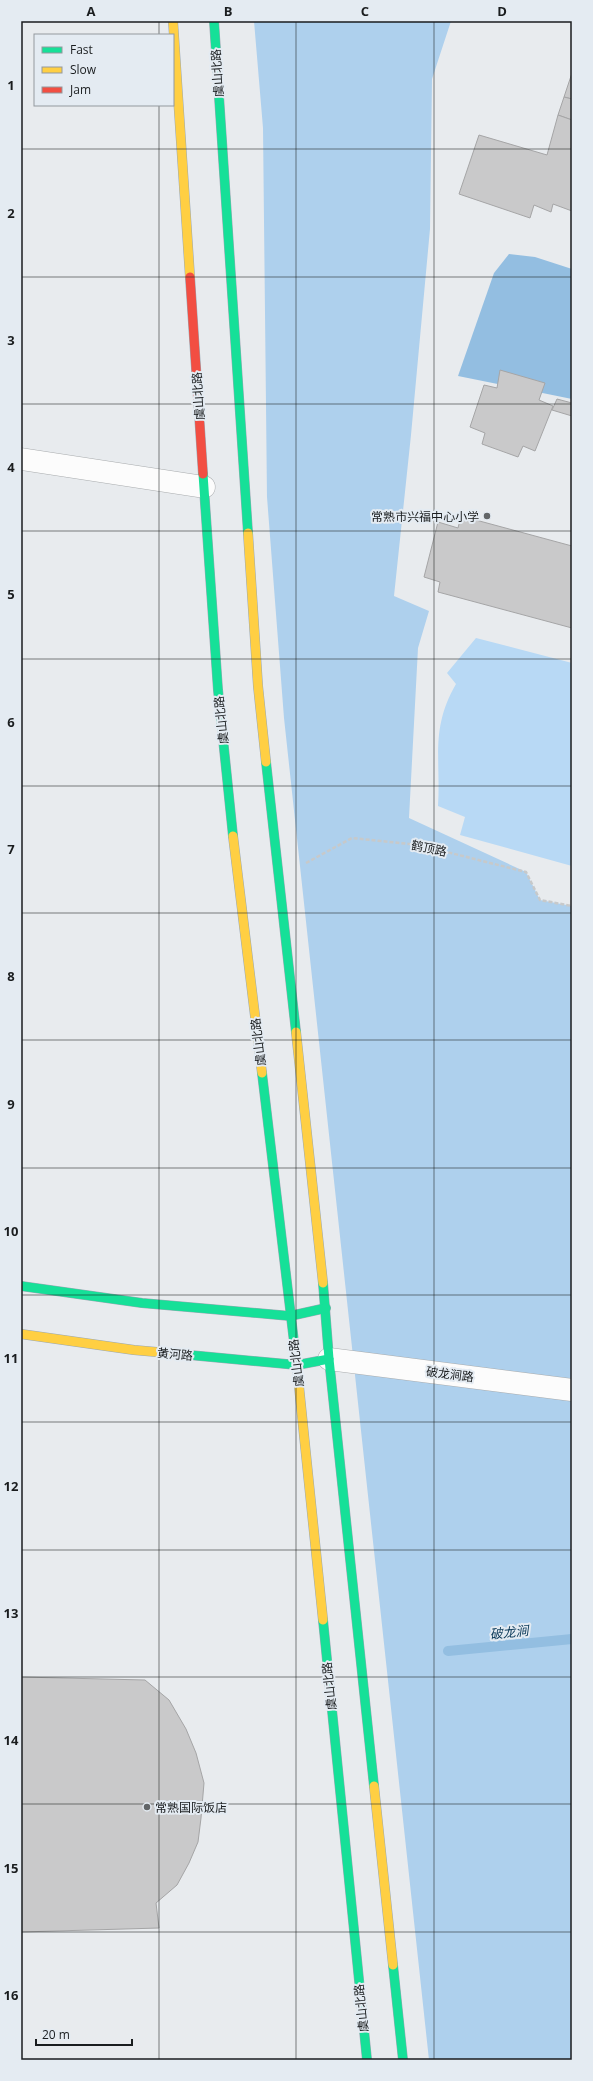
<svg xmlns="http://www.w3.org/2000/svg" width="593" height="2081" font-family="'Open Sans','Noto Sans SC',sans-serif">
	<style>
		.green { fill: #b8d9f5 }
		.forest { fill: #aed0ed }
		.water { fill: #93bee1 }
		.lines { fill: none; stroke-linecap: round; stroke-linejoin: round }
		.stream { stroke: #93bee1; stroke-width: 10 }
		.building { fill: #c9c9ca; stroke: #a5a5a6 }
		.street-casing { stroke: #a9acae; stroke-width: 23 }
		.fast-casing { stroke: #9aa8b3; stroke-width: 10 }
		.slow-casing { stroke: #9aa8b3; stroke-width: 10 }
		.jam-casing { stroke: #9aa8b3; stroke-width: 10 }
		.path { stroke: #c7c9ca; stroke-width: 2.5; stroke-dasharray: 4 2; stroke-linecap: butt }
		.street { stroke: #fcfcfc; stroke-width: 22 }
		.fast { stroke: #16e098; stroke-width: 9 }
		.slow { stroke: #ffcf43; stroke-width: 9 }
		.jam { stroke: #f24e42; stroke-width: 9 }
		.grid { fill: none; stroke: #1a1d1f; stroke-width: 1; stroke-opacity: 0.55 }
		.poi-dot { fill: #626567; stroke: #e4ebf2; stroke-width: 1.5 }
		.labels { text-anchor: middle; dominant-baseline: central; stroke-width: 4; stroke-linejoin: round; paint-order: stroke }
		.street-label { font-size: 12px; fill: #1a1d1f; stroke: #e4ebf2 }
		.poi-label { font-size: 12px; fill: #1a1d1f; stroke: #e4ebf2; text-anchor: end }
		.water-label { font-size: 13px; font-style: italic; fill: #093858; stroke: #e4ebf2 }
		.neatline { fill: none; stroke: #1a1d1f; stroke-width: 1.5 }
		.grid-label { font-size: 13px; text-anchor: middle; font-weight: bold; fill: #1a1d1f }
	</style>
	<rect width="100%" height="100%" fill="#e8ebee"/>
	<path class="green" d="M476,638l96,25v203l-112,-31 5,-18 -27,-11c3,-47 -8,-77 18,-122l-9,-11z"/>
	<polygon class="forest" points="254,21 451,21 432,79 430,229 411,435 394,596 429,611 418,648 409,818 526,872 540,900 572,906 572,2060 429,2060 284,718 267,497 263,128"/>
	<polygon class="water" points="509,254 535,257 572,269 572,399 458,376 494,273"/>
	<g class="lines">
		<polyline class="stream" points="448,1651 572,1639"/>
	</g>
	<g class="building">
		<polygon points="572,73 572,99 564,97"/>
		<polygon points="564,97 572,99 572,120 558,115"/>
		<polygon points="558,115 572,120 572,211 553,204 551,212 534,205 530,218 459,194 479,135 547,155"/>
		<polygon points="500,370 545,383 539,400 553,406 535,451 523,446 518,457 482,444 485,433 470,427 484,385 497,388"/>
		<polygon points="557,399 572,403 572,416 552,410"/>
		<polygon points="461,516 572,546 572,628 438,592 440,582 424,577 438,522 458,528"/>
		<polygon points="21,1677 145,1680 169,1700 186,1729 196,1753 204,1783 201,1818 198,1842 189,1863 177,1885 156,1903 159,1928 21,1932"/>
	</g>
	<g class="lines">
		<g class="street-casing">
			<g id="street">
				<polyline points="21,459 204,487"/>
				<polyline points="329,1359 572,1390"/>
			</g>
		</g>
		<g class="fast-casing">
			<g id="fast">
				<polyline points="214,21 248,533"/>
				<polyline points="203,474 218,690 233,836"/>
				<polyline points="266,762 296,1032"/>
				<polyline points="262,1073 297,1367"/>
				<polyline points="323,1283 329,1359 374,1786"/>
				<polyline points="21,1286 142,1303 290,1316 326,1308"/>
				<polyline points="179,1354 297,1365 329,1359"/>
				<polyline points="323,1620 367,2060"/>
				<polyline points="393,1965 403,2060"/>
			</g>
		</g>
		<g class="slow-casing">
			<g id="slow">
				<polyline points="173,21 190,277"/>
				<polyline points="248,533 258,686 266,762"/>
				<polyline points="233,836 262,1073"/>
				<polyline points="296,1032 323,1283"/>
				<polyline points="21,1334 134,1350 179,1354"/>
				<polyline points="297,1367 323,1620"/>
				<polyline points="374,1786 393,1965"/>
			</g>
		</g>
		<g class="jam-casing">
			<polyline id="jam" points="190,277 203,474"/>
		</g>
		<polyline class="path" points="306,863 352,838 419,845 526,872 540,900 572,906"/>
		<use href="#street" class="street"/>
		<use href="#fast" class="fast"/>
		<use href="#slow" class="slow"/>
		<use href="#jam" class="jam"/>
	</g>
	<path class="grid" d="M159,21v14M296,21v2039M434,21v2039M159,105v1955M21,149h551M21,277h551M21,404h551M21,531h551M21,659h551M21,786h551M21,913h551M21,1040h551M21,1168h551M21,1295h551M21,1422h551M21,1550h551M21,1677h551M21,1804h551M21,1932h551"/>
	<g class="poi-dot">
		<circle cx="487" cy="516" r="4"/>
		<circle cx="147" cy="1807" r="4"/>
	</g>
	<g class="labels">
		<g class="street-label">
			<text transform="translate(217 73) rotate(-94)">虞山北路</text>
			<text transform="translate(198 396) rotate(-94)">虞山北路</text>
			<text transform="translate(221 720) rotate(-96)">虞山北路</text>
			<text transform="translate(429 848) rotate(12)">鹤顶路</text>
			<text transform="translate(258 1042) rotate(-97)">虞山北路</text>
			<text transform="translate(175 1354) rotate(5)">黄河路</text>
			<text transform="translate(296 1363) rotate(-97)">虞山北路</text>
			<text transform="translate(450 1374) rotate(7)">破龙涧路</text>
			<text transform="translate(329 1686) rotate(-96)">虞山北路</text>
			<text transform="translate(361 2008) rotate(-96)">虞山北路</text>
		</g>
		<g class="poi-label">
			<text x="479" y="516">常熟市兴福中心小学</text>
			<text x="155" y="1807" text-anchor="start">常熟国际饭店</text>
		</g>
		<g class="water-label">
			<text transform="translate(509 1632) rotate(-6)">破龙涧</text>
		</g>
	</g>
	<rect width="593" height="2081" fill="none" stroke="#e4ebf2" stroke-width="44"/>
	<rect x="34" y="34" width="140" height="72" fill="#e4ebf2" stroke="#93999e"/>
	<rect x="42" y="47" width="20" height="6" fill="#16e098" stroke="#93999e"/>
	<text x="70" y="54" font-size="12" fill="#1a1d1f">Fast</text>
	<rect x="42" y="67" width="20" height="6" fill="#ffcf43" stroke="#93999e"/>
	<text x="70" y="74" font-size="12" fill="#1a1d1f">Slow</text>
	<rect x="42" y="87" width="20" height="6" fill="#f24e42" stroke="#93999e"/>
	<text x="70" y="94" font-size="12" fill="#1a1d1f">Jam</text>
	<path d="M36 2039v6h96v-6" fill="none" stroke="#1a1d1f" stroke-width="2"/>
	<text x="42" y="2039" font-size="12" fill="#1a1d1f" stroke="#e4ebf2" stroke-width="3" paint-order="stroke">20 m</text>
	<rect x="22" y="22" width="549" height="2037" class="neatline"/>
	<g class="grid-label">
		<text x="91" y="16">A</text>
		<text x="228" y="16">B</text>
		<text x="365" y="16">C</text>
		<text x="502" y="16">D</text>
		<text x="11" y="90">1</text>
		<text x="11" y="218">2</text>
		<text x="11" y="345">3</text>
		<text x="11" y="472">4</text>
		<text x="11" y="599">5</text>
		<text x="11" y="727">6</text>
		<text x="11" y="854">7</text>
		<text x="11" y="981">8</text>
		<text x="11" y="1109">9</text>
		<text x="11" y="1236">10</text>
		<text x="11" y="1363">11</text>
		<text x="11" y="1491">12</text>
		<text x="11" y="1618">13</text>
		<text x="11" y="1745">14</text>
		<text x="11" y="1873">15</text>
		<text x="11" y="2000">16</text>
	</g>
</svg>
